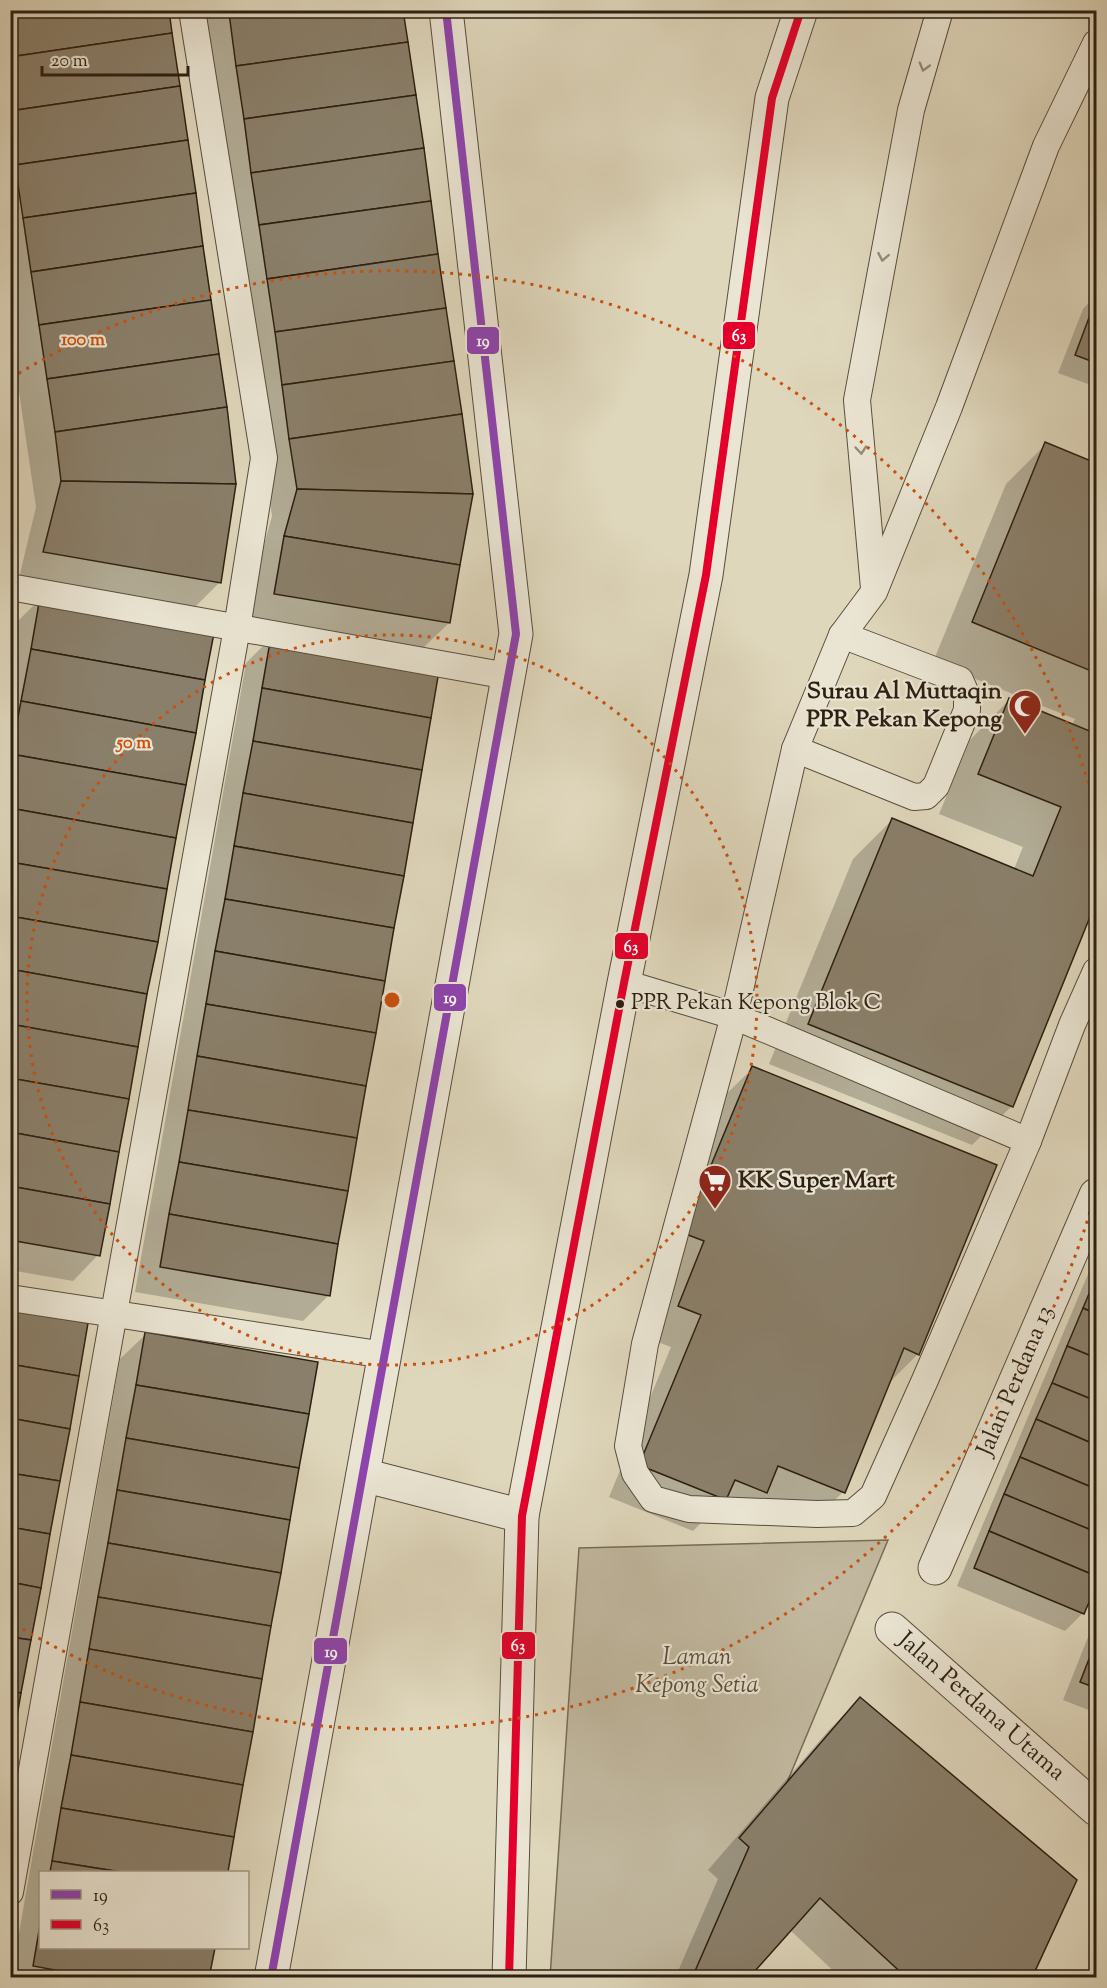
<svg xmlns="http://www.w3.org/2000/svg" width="1107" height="1988" font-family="'Sorts Mill Goudy',serif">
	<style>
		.green { fill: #c1b89f; stroke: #776c58; stroke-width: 1.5 }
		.shadow { fill: #0003 }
		.building { fill: #8a7f6a; stroke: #2d1f12; stroke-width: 1.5 }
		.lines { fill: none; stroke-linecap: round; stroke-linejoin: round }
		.lane-casing { stroke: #5a4d3c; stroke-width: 28 }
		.street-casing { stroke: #5a4d3c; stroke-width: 35 }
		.lane { stroke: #eae5d3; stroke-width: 26 }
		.street { stroke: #eae5d3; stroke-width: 33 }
		.bus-1-casing { stroke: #eae5d3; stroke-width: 12 }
		.bus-2-casing { stroke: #eae5d3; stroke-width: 12 }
		.bus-1 { stroke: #8e44ad; stroke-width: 8 }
		.bus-2 { stroke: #e4002b; stroke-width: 8 }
		.oneway { stroke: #958c7c }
		.ring { fill: none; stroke: #cc500d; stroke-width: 3; stroke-dasharray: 3 6 }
		.bus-dot { fill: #2d1f12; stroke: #eae5d3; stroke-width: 2 }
		.labels { text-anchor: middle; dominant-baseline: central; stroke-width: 4.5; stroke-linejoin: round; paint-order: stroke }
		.bus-label { font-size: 22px; fill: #2d1f12; stroke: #eae5d3; text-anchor: start }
		.poi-label { font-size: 24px; font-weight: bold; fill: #2d1f12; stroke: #eae5d3; text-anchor: end }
		.street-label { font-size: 24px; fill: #2d1f12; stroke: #eae5d3 }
		.park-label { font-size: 24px; font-style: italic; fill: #594d3c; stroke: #eae5d3 }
		.centre { fill: #cc500d; stroke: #eae5d3; stroke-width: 3 }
		.ring-label { font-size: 18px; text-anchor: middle; font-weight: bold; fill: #cc500d; stroke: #eae5d3; stroke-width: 4.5; stroke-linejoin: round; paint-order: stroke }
		.line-badge { stroke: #eae5d3; stroke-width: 2 }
		.badge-label { font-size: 16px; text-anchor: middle; font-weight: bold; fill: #fff }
	</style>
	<rect width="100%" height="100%" fill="#dfd7bc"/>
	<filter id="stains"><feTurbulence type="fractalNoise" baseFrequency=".00333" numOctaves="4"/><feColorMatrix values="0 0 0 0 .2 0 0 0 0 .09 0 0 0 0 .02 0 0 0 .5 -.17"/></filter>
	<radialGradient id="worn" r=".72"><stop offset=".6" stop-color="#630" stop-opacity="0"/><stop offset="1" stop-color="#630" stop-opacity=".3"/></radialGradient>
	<polygon class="green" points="888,1540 706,1977 550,1978 579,1548"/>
	<g class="shadow">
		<polygon points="10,10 220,582 194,608 19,578 36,507 10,331"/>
		<polygon points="200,10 402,10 449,623 423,648 249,620 259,563 272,516"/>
		<polygon points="1096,295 1096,387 1058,373 1083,309"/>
		<polygon points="1046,444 1096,465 1096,909 1088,917 1012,1106 972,1145 769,1064 853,859 892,820 1014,869 1023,847 939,814 970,740 1009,700 1072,726 1075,719 933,662 1006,484"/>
		<polygon points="40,599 98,1255 73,1281 10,1270 10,648 15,624"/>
		<polygon points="272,637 328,1296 303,1321 135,1292 246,663"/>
		<polygon points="753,1068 918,1354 888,1384 843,1492 812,1523 756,1501 734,1524 710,1514 693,1531 609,1497 671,1347 647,1338 674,1273 653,1264 721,1099"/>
		<polygon points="1096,1255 1096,1581 1083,1613 1065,1631 957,1586"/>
		<polygon points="146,1334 316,1363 226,1872 40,1872 40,1948 213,1948 208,1978 11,1978 120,1359"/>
		<polygon points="1096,1617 1096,1713 1063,1700"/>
		<polygon points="860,1699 1026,1978 841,1978 790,1930 753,1971 750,1978 675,1978 718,1879 708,1870 828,1731"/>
	</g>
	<g class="building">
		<polygon points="10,10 169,10 172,33 10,57"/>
		<polygon points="246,10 403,10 408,42 236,66 229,13"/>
		<polygon points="172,33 180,86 10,111 10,57"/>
		<polygon points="408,42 416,95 244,119 236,66"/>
		<polygon points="180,86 188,140 15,165 10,131 10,111"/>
		<polygon points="416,95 424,148 251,173 244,119"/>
		<polygon points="188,140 196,193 23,218 15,165"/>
		<polygon points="424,148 431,201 259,225 251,173"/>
		<polygon points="196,193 203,246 31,272 23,218"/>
		<polygon points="431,201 438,254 267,279 259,225"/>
		<polygon points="203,246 211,300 39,325 31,272"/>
		<polygon points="438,254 446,308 275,332 267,279"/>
		<polygon points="1096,299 1096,363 1075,355"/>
		<polygon points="211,300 219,354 47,379 39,325"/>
		<polygon points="446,308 454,361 282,385 275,332"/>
		<polygon points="219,354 227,407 55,432 47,379"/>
		<polygon points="454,361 462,414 289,439 282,385"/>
		<polygon points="227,407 236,484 61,481 55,432"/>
		<polygon points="462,414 473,494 297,489 289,439"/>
		<polygon points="1045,442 1096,463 1096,673 972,622"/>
		<polygon points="61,481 236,484 221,583 43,552"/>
		<polygon points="297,489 473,494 460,565 284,536"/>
		<polygon points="284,536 460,565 450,623 274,594"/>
		<polygon points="40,597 215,628 205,680 31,649"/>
		<polygon points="271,636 440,665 431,718 262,688"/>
		<polygon points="31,649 205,680 196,733 21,701"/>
		<polygon points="262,688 431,718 422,770 253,741"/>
		<polygon points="1009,698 1092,732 1096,721 1096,902 1013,1107 808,1024 892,818 1033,876 1061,807 978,774"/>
		<polygon points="21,701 196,733 186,785 11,754"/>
		<polygon points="253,741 422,770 413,823 243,793"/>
		<polygon points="11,754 186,785 176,838 10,808"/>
		<polygon points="243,793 413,823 404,876 234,846"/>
		<polygon points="10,808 176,838 167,889 10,862"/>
		<polygon points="234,846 404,876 394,928 225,899"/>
		<polygon points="10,862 167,889 158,942 10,916"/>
		<polygon points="225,899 394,928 385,981 215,951"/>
		<polygon points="10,916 158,942 147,994 10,969"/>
		<polygon points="215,951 385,981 376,1033 206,1004"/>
		<polygon points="10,969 147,994 138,1047 10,1024"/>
		<polygon points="206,1004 376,1033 366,1086 197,1056"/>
		<polygon points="10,1024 138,1047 129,1099 10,1078"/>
		<polygon points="197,1056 366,1086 357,1138 188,1110"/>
		<polygon points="752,1066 997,1165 919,1355 904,1348 845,1493 778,1466 767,1493 735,1480 726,1500 639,1465 701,1315 678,1306 704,1241 683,1233"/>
		<polygon points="10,1078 129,1099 119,1152 10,1132"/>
		<polygon points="188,1110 357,1138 348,1191 179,1162"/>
		<polygon points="10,1132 119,1152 110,1204 10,1186"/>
		<polygon points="179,1162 348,1191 338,1244 169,1214"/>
		<polygon points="10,1186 110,1204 100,1256 10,1240"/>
		<polygon points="169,1214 338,1244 330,1296 160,1267"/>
		<polygon points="1096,1277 1096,1314 1083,1308"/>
		<polygon points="1083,1308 1096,1314 1096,1358 1067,1346"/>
		<polygon points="10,1309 88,1323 79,1376 10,1364"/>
		<polygon points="145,1332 318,1362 309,1414 136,1385"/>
		<polygon points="1067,1346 1096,1358 1096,1401 1052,1383"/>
		<polygon points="10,1364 79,1376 70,1429 10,1418"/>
		<polygon points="1052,1383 1096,1401 1096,1445 1036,1419"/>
		<polygon points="136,1385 309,1414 299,1468 126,1438"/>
		<polygon points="10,1418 70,1429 60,1481 10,1473"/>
		<polygon points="1036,1419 1096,1445 1096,1489 1020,1457"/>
		<polygon points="126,1438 299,1468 290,1520 117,1490"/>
		<polygon points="1020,1457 1096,1489 1096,1532 1004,1494"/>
		<polygon points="10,1473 60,1481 50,1534 10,1527"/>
		<polygon points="117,1490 290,1520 281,1573 108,1543"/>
		<polygon points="1004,1494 1096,1532 1096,1576 989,1531"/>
		<polygon points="10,1527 50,1534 41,1588 10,1582"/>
		<polygon points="989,1531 1096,1576 1096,1586 1084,1614 974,1568"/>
		<polygon points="108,1543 281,1573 271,1626 98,1597"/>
		<polygon points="10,1582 41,1588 31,1640 10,1637"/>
		<polygon points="98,1597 271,1626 262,1679 89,1649"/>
		<polygon points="10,1637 31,1640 21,1693 10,1691"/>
		<polygon points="1096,1641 1096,1688 1080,1682"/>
		<polygon points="89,1649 262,1679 253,1732 80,1702"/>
		<polygon points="10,1691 21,1693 12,1746 10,1746"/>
		<polygon points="860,1697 1077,1880 1036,1969 1028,1978 907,1978 820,1898 754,1972 752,1978 692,1978 749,1847 739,1838"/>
		<polygon points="80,1702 253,1732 243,1785 71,1755"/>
		<polygon points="71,1755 243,1785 234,1837 61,1808"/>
		<polygon points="61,1808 234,1837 228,1872 121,1872 52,1861"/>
		<polygon points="52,1861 121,1872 50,1872"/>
		<polygon points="40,1925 40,1948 215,1948 209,1978 98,1978 33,1966"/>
	</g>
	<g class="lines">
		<g class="lane-casing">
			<g id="lane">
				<polyline points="1096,43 1046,146 949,407 874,592 842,635 795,749 734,1016 645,1344 628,1446 635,1473 653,1499 689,1509 817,1514 853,1513 873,1496 925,1380 1028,1141 1072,1025 1096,971"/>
				<polyline points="10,587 508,676"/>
				<polyline points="874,588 857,400 911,110 940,10"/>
				<polyline points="795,749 914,797 926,796 936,786 967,710 967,696 960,680 842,635"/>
				<polyline points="624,983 734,1016 1028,1141"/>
				<polyline points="10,1298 385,1355"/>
				<polyline points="10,1892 237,628 264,458 192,10"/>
			</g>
		</g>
		<g class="street-casing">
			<g id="street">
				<polyline points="363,1475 522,1516"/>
				<polyline points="935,1568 1096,1195"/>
				<polyline points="892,1629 1096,1809"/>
				<polyline points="271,1978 516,634 446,10"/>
				<polyline points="509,1978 522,1516 624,983 706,575 772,98 801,10"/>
			</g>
		</g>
		<use href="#lane" class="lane"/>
		<use href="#street" class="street"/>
		<g class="bus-1-casing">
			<polyline id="bus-1" points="271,1978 516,634 446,10"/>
		</g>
		<g class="bus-2-casing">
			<polyline id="bus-2" points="509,1978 522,1516 624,983 706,575 772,98 801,10"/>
		</g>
		<use href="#bus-1" class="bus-1"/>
		<use href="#bus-2" class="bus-2"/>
	</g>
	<defs><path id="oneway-chevron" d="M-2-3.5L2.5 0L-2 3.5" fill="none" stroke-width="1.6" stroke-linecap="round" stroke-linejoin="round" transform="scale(1.5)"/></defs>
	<g class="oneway">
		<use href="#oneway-chevron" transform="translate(924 67) rotate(106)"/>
		<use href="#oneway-chevron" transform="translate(883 257) rotate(101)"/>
		<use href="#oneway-chevron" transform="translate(861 450) rotate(85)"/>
	</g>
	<g class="ring">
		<circle cx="392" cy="1000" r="365"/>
		<path d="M1095 1195A730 730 0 0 1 11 1622M11 378A730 730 0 0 1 1095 805"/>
	</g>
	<defs>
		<g id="mosque-pin" transform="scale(1.725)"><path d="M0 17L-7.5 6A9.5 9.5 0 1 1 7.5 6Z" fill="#8f2418" stroke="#eae5d3"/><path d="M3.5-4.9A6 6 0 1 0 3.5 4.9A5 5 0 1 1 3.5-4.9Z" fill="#fff"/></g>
		<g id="supermarket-pin" transform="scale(1.725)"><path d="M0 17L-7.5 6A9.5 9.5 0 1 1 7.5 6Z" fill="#8f2418" stroke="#eae5d3"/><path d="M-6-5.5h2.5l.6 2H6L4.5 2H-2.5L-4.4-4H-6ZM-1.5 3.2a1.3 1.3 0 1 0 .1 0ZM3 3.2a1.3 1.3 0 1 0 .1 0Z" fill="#fff"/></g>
	</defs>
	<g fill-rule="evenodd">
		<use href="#mosque-pin" x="1025" y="706"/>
		<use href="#supermarket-pin" x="715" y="1181"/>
	</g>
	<circle class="bus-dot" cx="620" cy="1004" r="5"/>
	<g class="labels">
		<g class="bus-label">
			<text x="631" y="1004">PPR Pekan Kepong Blok C</text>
		</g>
		<g class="poi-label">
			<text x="1002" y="692">Surau Al Muttaqin<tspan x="1002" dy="28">PPR Pekan Kepong</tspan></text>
			<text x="738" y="1181" text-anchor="start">KK Super Mart</text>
		</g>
		<g class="street-label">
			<text transform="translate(1016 1381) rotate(-67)">Jalan Perdana 13</text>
			<text transform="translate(981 1707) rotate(41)">Jalan Perdana Utama</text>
		</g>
		<g class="park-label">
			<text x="697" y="1658">Laman<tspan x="697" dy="28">Kepong Setia</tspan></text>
		</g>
	</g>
	<circle cx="392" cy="1000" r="9" class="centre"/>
	<g class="ring-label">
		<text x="83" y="345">100 m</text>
		<text x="134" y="748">50 m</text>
	</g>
	<g class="line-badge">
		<rect x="722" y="321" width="34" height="29" rx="6" fill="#e4002b"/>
		<rect x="466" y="326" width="34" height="29" rx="6" fill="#8e44ad"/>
		<rect x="614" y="932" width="35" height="28" rx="6" fill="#e4002b"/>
		<rect x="433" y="983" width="34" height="29" rx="6" fill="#8e44ad"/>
		<rect x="501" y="1631" width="35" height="29" rx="6" fill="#e4002b"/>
		<rect x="313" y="1637" width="35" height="28" rx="6" fill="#8e44ad"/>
	</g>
	<g class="badge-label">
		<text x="739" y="341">63</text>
		<text x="483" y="346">19</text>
		<text x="631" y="952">63</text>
		<text x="450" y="1003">19</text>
		<text x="518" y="1651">63</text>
		<text x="331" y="1657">19</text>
	</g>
	<rect width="1107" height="1988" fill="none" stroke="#dfd7bc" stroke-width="36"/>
	<rect x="12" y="12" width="1083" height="1964" fill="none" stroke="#2d1f12" stroke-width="3"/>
	<rect x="18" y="18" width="1071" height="1952" fill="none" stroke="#2d1f12" stroke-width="1.5"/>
	<rect x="39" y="1871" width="210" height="78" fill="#eae5d3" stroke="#9e9686" stroke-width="1.5"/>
	<rect x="51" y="1890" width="30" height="9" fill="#8e44ad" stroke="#9e9686" stroke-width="1.5"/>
	<text x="93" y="1901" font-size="18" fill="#2d1f12">19</text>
	<rect x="51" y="1920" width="30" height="9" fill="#e4002b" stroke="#9e9686" stroke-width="1.5"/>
	<text x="93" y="1931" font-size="18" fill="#2d1f12">63</text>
	<path d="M42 66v9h146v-9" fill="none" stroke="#2d1f12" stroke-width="3"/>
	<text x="51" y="66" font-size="18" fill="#2d1f12" stroke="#eae5d3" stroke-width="4.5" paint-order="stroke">20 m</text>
	<rect width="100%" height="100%" filter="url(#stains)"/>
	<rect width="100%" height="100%" fill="url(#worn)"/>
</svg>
